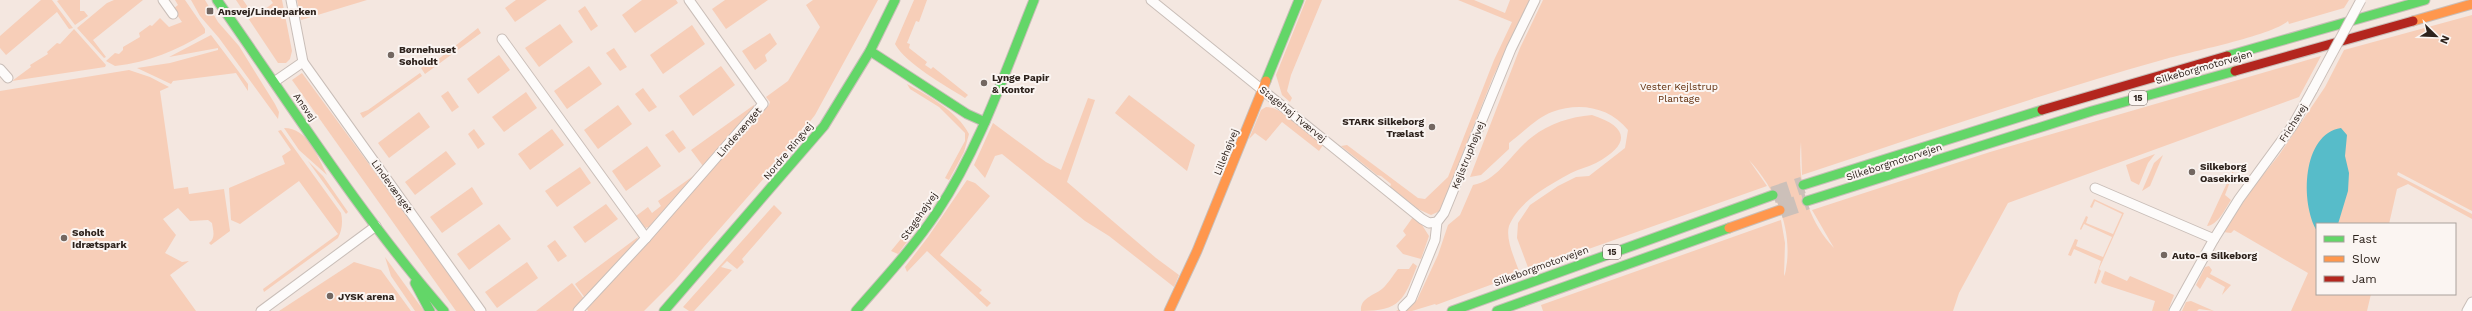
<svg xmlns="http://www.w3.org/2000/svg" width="2472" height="311" font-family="'Work Sans',sans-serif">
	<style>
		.green { fill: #f7ceb8 }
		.water { fill: #57bcc9 }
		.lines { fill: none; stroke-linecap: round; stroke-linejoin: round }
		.highway-tunnel { stroke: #ccc0b9; stroke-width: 17; stroke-dasharray: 17 8; stroke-linecap: butt }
		.street-casing { stroke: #c9beb8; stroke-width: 11 }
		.fast-casing { stroke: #c9beb8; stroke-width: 11 }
		.slow-casing { stroke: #c9beb8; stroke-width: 11 }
		.jam-casing { stroke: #c9beb8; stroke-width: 11 }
		.street { stroke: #fdfbfa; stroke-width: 9 }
		.fast { stroke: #63d668; stroke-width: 9 }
		.slow { stroke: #ff974d; stroke-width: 9 }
		.jam { stroke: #b3261e; stroke-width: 9 }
		.street-bridge-casing { stroke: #c9beb8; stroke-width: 11; stroke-linecap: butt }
		.street-bridge { stroke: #fdfbfa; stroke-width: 9 }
		.poi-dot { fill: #736761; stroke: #fbf5f2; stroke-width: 1.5 }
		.labels { text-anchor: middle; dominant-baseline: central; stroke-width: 4; stroke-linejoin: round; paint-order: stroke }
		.shield { fill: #fbf5f2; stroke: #6b615c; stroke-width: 1 }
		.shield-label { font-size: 9px; font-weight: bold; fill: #2d221c }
		.poi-label { font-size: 10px; font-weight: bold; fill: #2d221c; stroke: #fbf5f2; text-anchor: start }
		.street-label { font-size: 10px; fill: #2d221c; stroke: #fbf5f2 }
		.park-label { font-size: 10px; fill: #612e0c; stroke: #fbf5f2 }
	</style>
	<rect width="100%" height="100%" fill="#f4e7e0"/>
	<g class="green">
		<polygon points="41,0 52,0 73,28 69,29 57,12 6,55 0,48 0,36"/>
		<polygon points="59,0 80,0 80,11 84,11 88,16 75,25 57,1"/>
		<polygon points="114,0 143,0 93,40 106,57 104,58 77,28 107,3"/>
		<path d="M175,0h10l20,29v4c-29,18 -56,29 -90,33l-9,-5 9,-8 4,1 4,-4v-3l17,-10 -1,-4 11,-8 2,1 8,-8 9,9 13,-5 -9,-13 5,-4z"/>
		<polygon points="191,0 205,0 218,22 239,46 275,104 279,112 278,119 219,38 200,16"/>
		<polygon points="236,0 243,0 255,17 273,3 271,0 282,0 292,51 290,59 286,63 278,63"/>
		<polygon points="297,0 367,0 301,20"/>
		<polygon points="516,0 547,0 515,22 505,8"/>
		<polygon points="642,0 676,0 678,3 635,33 622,15"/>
		<polygon points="725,0 768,0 726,29 712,9"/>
		<polygon points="813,0 878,0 815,115 780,160 675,280 644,311 588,311 587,309 769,105 770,102 766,97 788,81 820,27 806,5"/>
		<path d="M914,0h13l-8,22 -3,-1 -9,22 3,1 -1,4 18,14 -2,3 6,4 2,-2 35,28 -3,3c-19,-12 -60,-35 -70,-54z"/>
		<polygon points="1306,0 1322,0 1291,75 1287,91 1292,98 1290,102 1282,95 1276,75"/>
		<polygon points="1458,0 1474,0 1505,13 1510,0 1530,0 1493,77 1440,211 1431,215 1418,209 1390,187 1391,184 1381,176 1377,175 1341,146 1347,145 1418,198 1425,199 1448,177 1494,60 1512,22"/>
		<path d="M1543,0h806l-5,8 -55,16 -1,-3c-17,15 -100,31 -126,39 -121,34 -240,75 -360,115l-1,-33c-4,38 6,78 33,106l-22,-38 178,-58 331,-96 -22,41 -291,106 -49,90 -6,18h-410l-2,-6 240,-85 4,23 -1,33c2,-3 2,-9 3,-14 4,-38 -13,-75 -38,-102l18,26 -238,84 -12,-32 1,-15 12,-18 28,-19 18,-9 13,-1 36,-28 3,-18c-19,-23 -48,-28 -76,-18 -13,4 -32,23 -43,31v6l-28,26 -11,2 50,-129z"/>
		<polygon points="585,6 598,26 591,31 578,11"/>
		<polygon points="2472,15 2472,211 2398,172 2397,175 2472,214 2472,219 2408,184 2397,189 2389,224 2317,224 2317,294 2371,294 2367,311 2291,311 2308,273 2234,230 2231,233 2223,232 2255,185 2279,155 2325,87 2344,50"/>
		<polygon points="560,24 573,42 539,67 525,48"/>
		<polygon points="692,25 705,44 663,74 650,55"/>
		<polygon points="478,28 481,33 425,74 421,68 433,59 436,61"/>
		<polygon points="74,29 106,65 105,67 12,81 31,67 30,65 48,54 47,52 57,43 60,44"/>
		<polygon points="770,33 777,44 765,55 767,61 755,70 742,51"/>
		<polygon points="211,35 248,84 248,91 236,73 173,81 171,84 137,68 170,63 218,50 218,48 169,57"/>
		<polygon points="614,48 627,67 620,71 606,53"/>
		<polygon points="499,55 510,70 478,94 467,79"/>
		<polygon points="589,66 602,84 567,109 554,91"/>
		<polygon points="721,66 735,85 693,116 679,96"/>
		<path d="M129,70l21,7 19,10 -9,4 14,98 14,-2 1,7 35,-5 6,42 -19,14 -2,-2c7,-5 4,-13 3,-20l-4,-3 -18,1 -12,-13 -15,11 13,16 -11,18 17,9 7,-1 -19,14 26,36h-196v-220z"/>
		<polygon points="302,73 477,311 456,311 292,80"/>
		<polygon points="420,73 422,76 363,118 360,113 368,110"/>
		<path d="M907,84c22,12 50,27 62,50l-5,18 -15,28 -4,-2 20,-37v-8l-26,-26 -29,-18z"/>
		<polygon points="643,88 657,107 649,112 635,94"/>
		<polygon points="448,91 459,107 452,112 441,96"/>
		<polygon points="526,92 537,108 504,132 492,117"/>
		<polygon points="1129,95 1195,145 1187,171 1115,113"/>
		<polygon points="1088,98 1095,100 1067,182 1156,258 1179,275 1174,287 1109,236 1085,221 1002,154 995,156 985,178 974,165 993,123 1046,162 1061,170"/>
		<polygon points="618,105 632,124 598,149 584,130"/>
		<polygon points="754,105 754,108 703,166 691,150"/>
		<path d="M1266,107c18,0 43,27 57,38l-4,6 -37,-29 -16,19 -11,-8 -6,6 12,-29z"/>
		<polygon points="419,112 430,127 389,158 378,143"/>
		<path d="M1592,115c37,12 39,29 4,48 -8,4 -17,6 -25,10 -11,6 -22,12 -32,19 -12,8 -25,21 -30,34 -4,14 7,35 11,48l-84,31 -1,-1 -23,7h-16l21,-11 21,-45 10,-30 12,-10 13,-30c25,-4 40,-34 59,-48 18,-14 38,-20 60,-22z"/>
		<path d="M284,128c24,0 33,28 43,47l-28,-25z"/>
		<polygon points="474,129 485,144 478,149 468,134"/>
		<polygon points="552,129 564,145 530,170 518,154"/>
		<path d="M281,130l60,83c2,8 1,18 -3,25l-74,54 -1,-3 75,-55 -39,-53 -59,43 -9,-4 -2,-32 56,-24 -3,-8 9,-6 -13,-19z"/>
		<polygon points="673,130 686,148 679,153 665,135"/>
		<polygon points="647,146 661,166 626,191 612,171"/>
		<polygon points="446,151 456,164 415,195 405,182"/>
		<polygon points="2155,154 2148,163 2139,185 2131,181 2126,165"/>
		<polygon points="2163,155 2150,186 2142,191 2154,163"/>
		<polygon points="308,161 323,176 348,212 346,214"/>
		<polygon points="580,167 591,183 557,207 545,191"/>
		<path d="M2233,170l1,1 -9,24 6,5c-6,9 -13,25 -24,26z"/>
		<polygon points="696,174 649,227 645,228 636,216 648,207 652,213 661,206 658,201"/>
		<polygon points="967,180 975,183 990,196 940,255 982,290 979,293 991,303 987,307 927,251 907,272 905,267 928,237"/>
		<polygon points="472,187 483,204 442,233 430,217"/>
		<polygon points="2094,199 2124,213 2099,269 2101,271 2096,284 2094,283 2101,261 2074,249 2071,256 2068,255 2075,239 2078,240 2076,246 2103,257 2112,237 2084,224 2081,230 2080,229 2086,216 2088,217 2086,223 2113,234 2122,214 2095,201 2092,208 2090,207"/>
		<polygon points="606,204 618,219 585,243 573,227"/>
		<polygon points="774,205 782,213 742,259 744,262 737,269 727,261 721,267 732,270 694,311 689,311 683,307"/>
		<polygon points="924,211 927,213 926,216 898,254 891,251"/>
		<polygon points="1413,217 1422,225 1429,236 1421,259 1403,254 1396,246 1406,235 1403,231"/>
		<polygon points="499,224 511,239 469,270 457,254"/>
		<polygon points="638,237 637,240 585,298 575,284"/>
		<polygon points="555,240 567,256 558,262 547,246"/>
		<polygon points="385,257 424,311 415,311 391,276"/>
		<polygon points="354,262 381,270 411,311 279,311"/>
		<polygon points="527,262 538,278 497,308 485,292"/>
		<path d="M1413,263l4,3c-13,34 -17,45 -56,45 -1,-13 12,-15 21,-22 6,-5 11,-14 16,-20h11z"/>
		<polygon points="2209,266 2212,270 2210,274 2231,285 2222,295 2225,287 2207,277 2200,289 2196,285 2205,267"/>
		<polygon points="2105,271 2127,281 2130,276 2174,295 2168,311 2152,311 2155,301 2103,284 2101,282"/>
		<polygon points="572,283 585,300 572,311 536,311"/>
		<polygon points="2191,301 2214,311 2199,309 2197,311 2182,311 2186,302"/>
	</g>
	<path class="water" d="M2341,128l6,7 -2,21 4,17 -1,18 -10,33h-21v7c-17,-28 -15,-97 24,-103z"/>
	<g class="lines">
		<g class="highway-tunnel">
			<polyline points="1773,195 1803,185"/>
			<polyline points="1780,210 1807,201"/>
		</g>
		<g class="street-casing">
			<g id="street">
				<polyline points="163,0 173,14"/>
				<polyline points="1151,0 1422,219 1429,223 1437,222"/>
				<polyline points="502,39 646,238"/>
				<polyline points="303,62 481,311"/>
				<polyline points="0,69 8,78"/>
				<polyline points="274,82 303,62 291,0"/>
				<polyline points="2095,188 2214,239"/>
				<polyline points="1403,307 1411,299 1435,240 1437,222 1444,213 1511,49 1535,0"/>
				<polyline points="261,311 376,226"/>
				<polyline points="578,311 646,238 763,104 689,0"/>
				<polyline points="2174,311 2214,239 2239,199 2293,125 2313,89"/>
				<polyline points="2467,311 2472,302"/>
			</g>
		</g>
		<g class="fast-casing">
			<g id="fast">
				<path d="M217,0c74,105 143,215 227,311"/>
				<polyline points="870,51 967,114 985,122"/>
				<polyline points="2227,56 2425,0"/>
				<polyline points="1266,81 1299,0"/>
				<polyline points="1803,185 2042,110"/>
				<polyline points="1807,201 2092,111 2235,71"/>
				<polyline points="415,283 430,311"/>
				<polyline points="664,311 824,126 870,51 895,0"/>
				<path d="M856,311c28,-32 57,-63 81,-99 43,-65 68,-140 97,-212"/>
				<polyline points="1452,311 1773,195"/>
				<polyline points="1497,311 1729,228"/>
			</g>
		</g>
		<g class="slow-casing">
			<g id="slow">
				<polyline points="2413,21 2472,4"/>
				<polyline points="1729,228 1780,210"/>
				<polyline points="1169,311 1197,251 1266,81"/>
			</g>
		</g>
		<g class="jam-casing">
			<g id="jam">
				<polyline points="2235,71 2413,21"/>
				<polyline points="2042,110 2227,56"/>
			</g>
		</g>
		<use href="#street" class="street"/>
		<use href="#fast" class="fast"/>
		<use href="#slow" class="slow"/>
		<use href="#jam" class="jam"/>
		<g class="street-bridge-casing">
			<polyline id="street-bridge" points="2313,89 2361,0"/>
		</g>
		<use href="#street-bridge" class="street-bridge"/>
	</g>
	<g class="poi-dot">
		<rect x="206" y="7" width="8" height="8" rx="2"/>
		<circle cx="391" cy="55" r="4"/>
		<circle cx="984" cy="83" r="4"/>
		<circle cx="1432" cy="127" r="4"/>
		<circle cx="2192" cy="172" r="4"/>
		<circle cx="64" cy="238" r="4"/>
		<circle cx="2164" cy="255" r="4"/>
		<circle cx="330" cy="296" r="4"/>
	</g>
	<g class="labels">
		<g class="shield">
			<rect x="2129" y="91" width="18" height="14" rx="3"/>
			<rect x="1603" y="245" width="18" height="14" rx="3"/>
		</g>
		<g class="shield-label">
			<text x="2138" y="98">15</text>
			<text x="1612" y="252">15</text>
		</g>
		<g class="poi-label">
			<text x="218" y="11">Ansvej/Lindeparken</text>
			<text x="399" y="49">Børnehuset<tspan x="399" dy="12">Søholdt</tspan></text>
			<text x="992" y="77">Lynge Papir<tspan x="992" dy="12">&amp; Kontor</tspan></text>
			<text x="1424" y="121" text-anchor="end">STARK Silkeborg<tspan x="1424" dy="12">Trælast</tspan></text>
			<text x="2200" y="166">Silkeborg<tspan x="2200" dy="12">Oasekirke</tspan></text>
			<text x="72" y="232">Søholt<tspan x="72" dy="12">Idrætspark</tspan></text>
			<text x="2172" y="255">Auto-G Silkeborg</text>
			<text x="338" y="296">JYSK arena</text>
		</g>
		<g class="street-label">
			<text transform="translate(2204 67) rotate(-16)">Silkeborgmotorvejen</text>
			<text transform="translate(305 107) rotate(55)">Ansvej</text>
			<text transform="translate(1293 114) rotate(39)">Stagehøj Tværvej</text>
			<text transform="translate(2293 123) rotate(-58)">Frichsvej</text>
			<text transform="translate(739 132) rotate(-49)">Lindevænget</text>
			<text transform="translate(788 151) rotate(-50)">Nordre Ringvej</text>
			<text transform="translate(1226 152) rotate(-68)">Lillehøjvej</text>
			<text transform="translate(1468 155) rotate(-68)">Kejlstruphøjvej</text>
			<text transform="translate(1894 162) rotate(-18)">Silkeborgmotorvejen</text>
			<text transform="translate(392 186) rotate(54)">Lindevænget</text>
			<text transform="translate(919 216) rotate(-55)">Stagehøjvej</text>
			<text transform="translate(1541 266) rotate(-20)">Silkeborgmotorvejen</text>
		</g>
		<g class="park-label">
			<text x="1679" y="86">Vester Kejlstrup<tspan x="1679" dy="12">Plantage</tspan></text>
		</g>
	</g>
	<rect x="2316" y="223" width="140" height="72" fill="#fbf5f2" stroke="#a9a19c"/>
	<rect x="2324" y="236" width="20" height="6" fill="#63d668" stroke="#a9a19c"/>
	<text x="2352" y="243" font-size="12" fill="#2d221c">Fast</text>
	<rect x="2324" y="256" width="20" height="6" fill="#ff974d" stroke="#a9a19c"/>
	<text x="2352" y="263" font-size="12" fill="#2d221c">Slow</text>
	<rect x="2324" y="276" width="20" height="6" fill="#b3261e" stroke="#a9a19c"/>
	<text x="2352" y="283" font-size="12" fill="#2d221c">Jam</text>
	<g transform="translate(2436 36) rotate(113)" stroke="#fbf5f2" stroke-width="3" paint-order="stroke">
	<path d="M0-3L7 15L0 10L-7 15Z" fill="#2d221c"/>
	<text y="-6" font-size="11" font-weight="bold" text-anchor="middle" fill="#2d221c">N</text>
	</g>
</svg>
